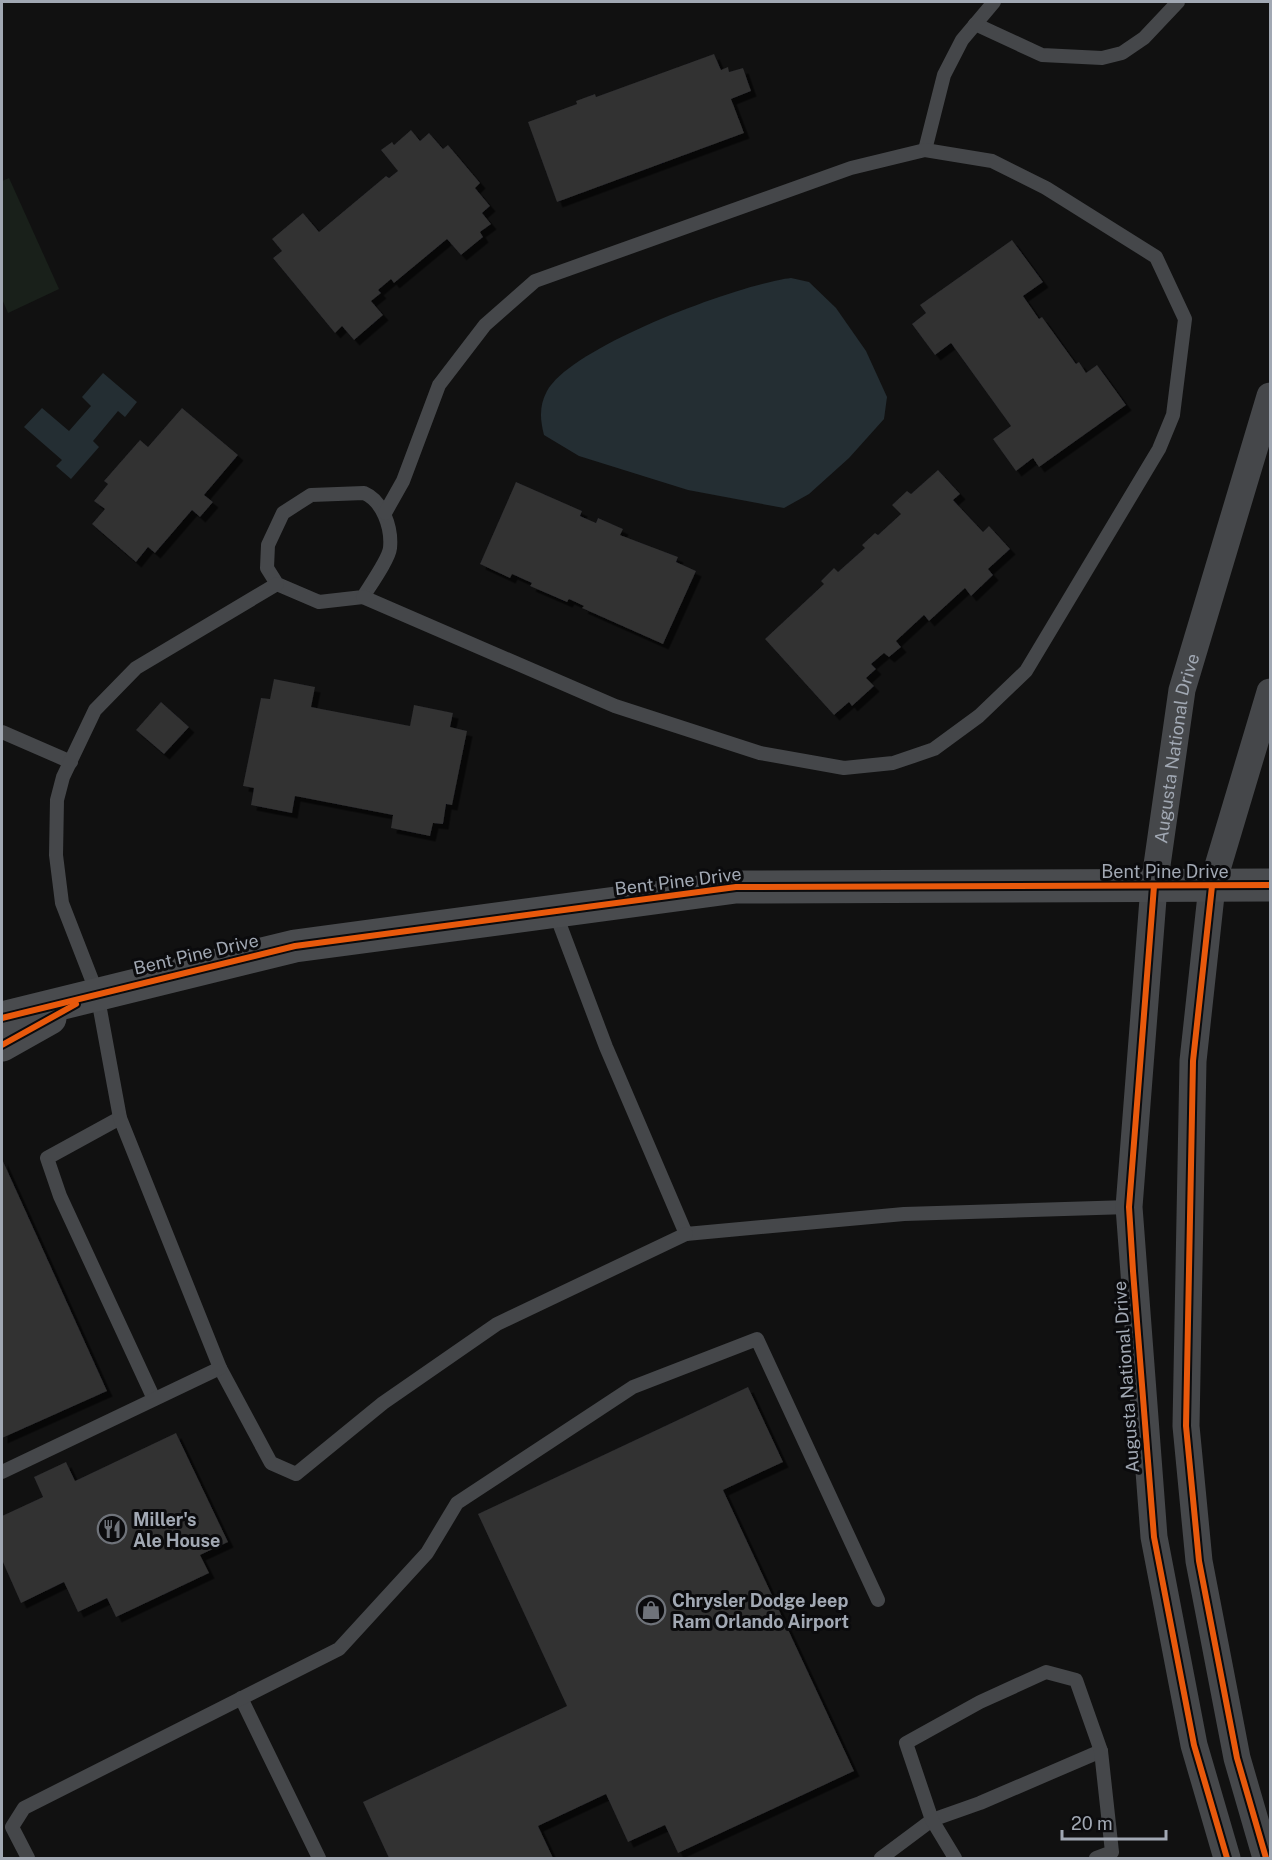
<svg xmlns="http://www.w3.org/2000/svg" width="1272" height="1860" font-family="'Public Sans',sans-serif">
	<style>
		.green { fill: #19201a }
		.water { fill: #242e33 }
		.building { fill: #303032; filter: url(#shadow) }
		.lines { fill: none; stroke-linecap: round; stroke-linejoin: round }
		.lane { stroke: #45474a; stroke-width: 14 }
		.street { stroke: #45474a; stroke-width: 27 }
		.secondary { stroke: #494b4e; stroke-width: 33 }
		.cycleway-casing { stroke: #0b0b0d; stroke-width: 10 }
		.cycleway { stroke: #e8590c; stroke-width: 6 }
		.labels { text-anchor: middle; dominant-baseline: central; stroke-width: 6; stroke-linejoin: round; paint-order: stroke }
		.street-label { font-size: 18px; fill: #a1a8b3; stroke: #0b0b0d }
		.poi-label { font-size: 18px; font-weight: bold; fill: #a1a8b3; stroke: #0b0b0d; text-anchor: start }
	</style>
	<defs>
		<filter id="shadow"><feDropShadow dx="5.5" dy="5.5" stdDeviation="0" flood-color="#0009"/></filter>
	</defs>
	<rect width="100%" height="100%" fill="#111"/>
	<polygon class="green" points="9,178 59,289 8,313 2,299 2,181"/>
	<g class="water">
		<path d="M791,278l18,4 27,26 30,43 21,46 -3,22 -35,39 -40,36 -25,14 -96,-18 -109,-34 -35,-21c-4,-16 -5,-29 3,-44 24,-45 193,-107 244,-113z"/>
		<polygon points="103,373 137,402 125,417 118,411 93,441 99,447 71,479 56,466 62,460 24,427 42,408 69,431 91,406 82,397"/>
	</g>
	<g class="building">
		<polygon points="714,54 721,70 728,67 729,72 743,68 751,91 731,99 744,133 557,202 528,122 577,104 576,101 595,94 596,97"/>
		<polygon points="411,130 420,141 429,133 443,149 448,145 480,183 475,188 490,206 482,213 491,224 480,232 483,237 461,255 447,239 394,283 391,279 378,290 381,293 371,301 383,315 354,340 342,326 335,333 273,258 282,251 272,239 303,213 319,232 386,176 389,178 398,171 381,150 392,142 394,145"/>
		<polygon points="1012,240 1043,282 1023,296 1039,319 1042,317 1076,364 1079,362 1086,373 1097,365 1126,405 1039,467 1033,458 1016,471 993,439 1011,426 951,343 935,355 912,324 926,313 920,305"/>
		<polygon points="182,408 238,455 204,495 213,502 200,517 192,510 155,553 148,547 136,562 92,524 105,509 94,501 108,484 104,481 140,440 148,447"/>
		<polygon points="938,470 960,494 953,500 983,532 989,526 1010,549 988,569 993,575 971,596 965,588 929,621 924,615 896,641 901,647 889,657 884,653 871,664 876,669 866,678 874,686 852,706 849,702 834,715 765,639 824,584 821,581 834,568 838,572 865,548 862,545 875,533 878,535 901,514 892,505 907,491 911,494"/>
		<polygon points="516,482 582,511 580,516 596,523 598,518 623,529 620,535 678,557 676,562 696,571 663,644 582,608 584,606 569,599 567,602 530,586 532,583 512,574 510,578 480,564"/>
		<polygon points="274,679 315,687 311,707 410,726 414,705 453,713 450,727 467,731 452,805 446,804 443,824 433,823 430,836 391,828 393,815 295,796 292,813 251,805 254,788 243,786 261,698 270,699"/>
		<polygon points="161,702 189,727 164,754 136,730"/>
		<polygon points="2,1159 107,1391 2,1438"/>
		<polygon points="748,1387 783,1462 723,1490 854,1771 678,1853 665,1825 628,1842 606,1794 538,1826 553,1858 389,1858 363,1802 567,1706 478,1514"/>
		<polygon points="176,1433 228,1542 200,1555 209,1573 116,1617 107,1598 78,1612 64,1582 21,1603 2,1560 2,1516 43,1497 34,1477 66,1462 75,1481"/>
	</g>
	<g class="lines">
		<g class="lane">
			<polyline points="975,24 1042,55 1102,58 1122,53 1144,38 1178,2"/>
			<polyline points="925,150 944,75 962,40 994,2"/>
			<path d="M364,493c19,8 28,35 26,55 -1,11 -21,39 -27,49l-44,5 -42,-18 -10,-16 1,-23 15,-32 28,-18z"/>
			<polyline points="363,597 615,706 760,753 844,768 893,763 934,749 979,716 1026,671 1159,449 1173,415 1185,319 1156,257 1046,188 992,161 925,150 851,168 535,281 485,325 439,385 403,481 385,513"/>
			<polyline points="2,732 71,762"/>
			<polyline points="555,912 606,1047 686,1234 904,1214 1129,1207"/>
			<polyline points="120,1118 47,1158 60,1196 154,1399"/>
			<polyline points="220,1368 271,1463 296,1474 383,1403 497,1324 686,1234"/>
			<polyline points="2,1472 220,1368 120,1118 97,993 62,903 56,855 57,800 63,777 95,710 136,668 277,584"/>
			<polyline points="241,1698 319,1858"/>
			<polyline points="28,1858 12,1827 24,1808 339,1649 427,1553 457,1503 633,1387 757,1339 878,1600"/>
			<polyline points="881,1858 932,1820 980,1803 1101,1751"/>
			<polyline points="955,1858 932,1820 906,1743 980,1702 1046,1672 1076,1680 1101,1751 1112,1852 1096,1858"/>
		</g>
		<g class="street">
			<path id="s1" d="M1227,1858l-33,-113 -40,-208 -25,-330 25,-321 28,-196 88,-294"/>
			<polyline points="1266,1858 1237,1758 1199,1561 1186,1426 1193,1061 1212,886 1270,692"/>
		</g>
		<g class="secondary">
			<polyline points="2,1018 295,946 736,887 1270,885"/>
			<polyline points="2,1045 50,1018"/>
		</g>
		<g class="cycleway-casing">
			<g id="cycleway">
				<polyline points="1154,886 1129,1207 1133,1271 1154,1537 1194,1745 1227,1858"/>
				<polyline points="1212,886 1193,1061 1186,1426 1199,1561 1237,1758 1266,1858"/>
				<polyline points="2,1018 295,946 736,887 1270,885"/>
				<polyline points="2,1045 76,1004"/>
			</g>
		</g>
		<use href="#cycleway" class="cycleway"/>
	</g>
	<defs>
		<g id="restaurant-ring" transform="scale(1.5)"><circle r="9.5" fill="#0b0b0d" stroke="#6f737a" stroke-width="1.5"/><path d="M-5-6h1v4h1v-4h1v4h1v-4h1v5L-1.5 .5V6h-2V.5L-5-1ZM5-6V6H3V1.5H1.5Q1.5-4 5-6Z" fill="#6f737a"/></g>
		<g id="shop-ring" transform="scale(1.5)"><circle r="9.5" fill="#0b0b0d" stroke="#6f737a" stroke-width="1.5"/><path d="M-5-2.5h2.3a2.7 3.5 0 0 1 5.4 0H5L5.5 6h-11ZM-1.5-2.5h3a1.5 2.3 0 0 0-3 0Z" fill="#6f737a"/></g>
	</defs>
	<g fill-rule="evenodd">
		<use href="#restaurant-ring" x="112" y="1529"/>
		<use href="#shop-ring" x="651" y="1610"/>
	</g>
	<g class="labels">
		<g class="street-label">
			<text stroke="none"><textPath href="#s1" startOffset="1122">Augusta National Drive</textPath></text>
			<text x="1165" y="871">Bent Pine Drive</text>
			<text transform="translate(678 881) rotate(-7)">Bent Pine Drive</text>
			<text transform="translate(196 954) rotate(-13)">Bent Pine Drive</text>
			<text transform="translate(1126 1377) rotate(-94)">Augusta National Drive</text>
		</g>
		<g class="poi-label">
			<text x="133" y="1519">Miller's<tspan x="133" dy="21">Ale House</tspan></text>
			<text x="672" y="1600">Chrysler Dodge Jeep<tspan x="672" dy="21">Ram Orlando Airport</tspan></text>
		</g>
	</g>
	<rect width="1272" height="1860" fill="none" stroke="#a1a8b3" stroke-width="6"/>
	<path d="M1062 1830v9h104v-9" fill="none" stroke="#a1a8b3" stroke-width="3"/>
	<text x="1071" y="1830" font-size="18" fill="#a1a8b3" stroke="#0b0b0d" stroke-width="4.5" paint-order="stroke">20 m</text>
</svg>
